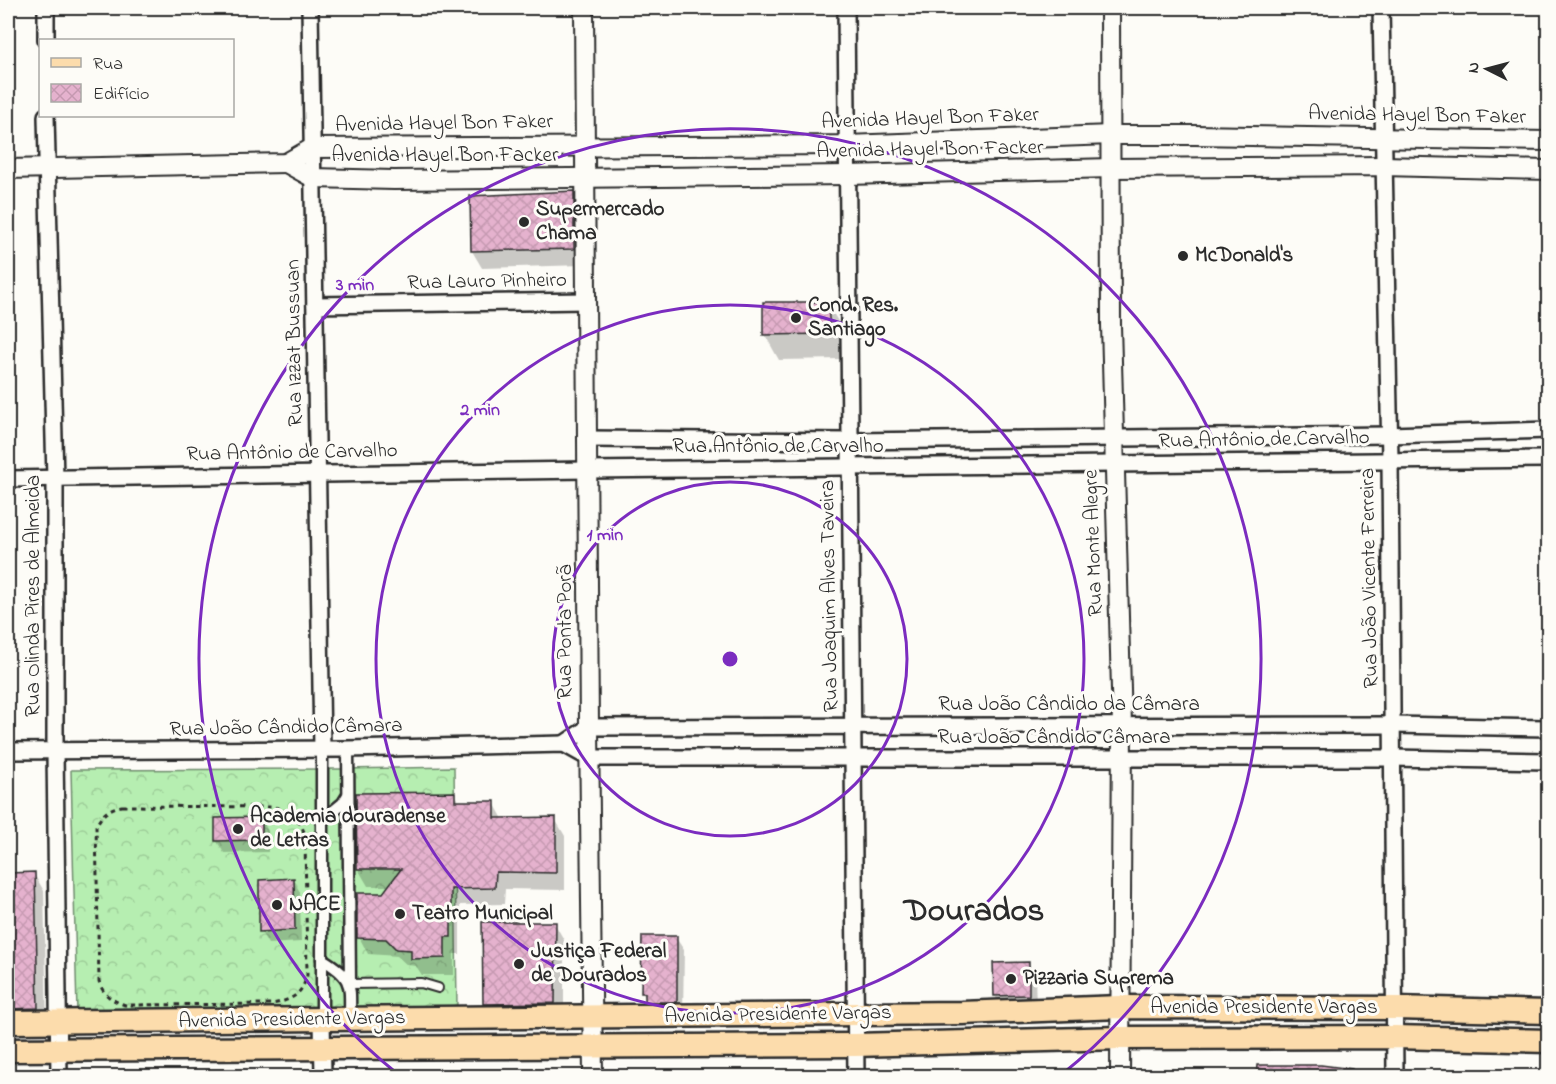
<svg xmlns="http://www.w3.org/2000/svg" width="1556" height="1084" font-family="'Indie Flower',sans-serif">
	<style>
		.forest { fill: url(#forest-crowns); stroke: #708c6e; stroke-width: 1.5 }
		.shadow { fill: #0003 }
		.building { fill: url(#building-cross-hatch); stroke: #2b2b2b; stroke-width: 1.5 }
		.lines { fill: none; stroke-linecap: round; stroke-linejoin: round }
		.service-casing { stroke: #2b2b2b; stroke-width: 12 }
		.pedestrian-casing { stroke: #2b2b2b; stroke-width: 15 }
		.minor-casing { stroke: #2b2b2b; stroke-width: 20 }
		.tertiary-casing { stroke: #2b2b2b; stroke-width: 22 }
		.primary-casing { stroke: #2b2b2b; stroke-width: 27 }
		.path { stroke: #2b2b2b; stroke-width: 3; stroke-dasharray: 4.5 4.5; stroke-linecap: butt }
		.service { stroke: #fdfcf7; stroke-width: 8 }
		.pedestrian { stroke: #fdfcf7; stroke-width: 10 }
		.minor { stroke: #fdfcf7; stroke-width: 15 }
		.tertiary { stroke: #fdfcf7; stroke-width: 18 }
		.primary { stroke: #fcdcac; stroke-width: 22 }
		.ring { fill: none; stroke: #7b2cbf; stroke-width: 3 }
		.poi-dot { fill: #2b2b2b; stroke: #fdfcf7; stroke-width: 2 }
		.labels { text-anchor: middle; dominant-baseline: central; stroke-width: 6; stroke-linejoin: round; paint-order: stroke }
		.street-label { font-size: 21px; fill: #2b2b2b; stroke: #fdfcf7 }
		.poi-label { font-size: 21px; font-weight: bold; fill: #2b2b2b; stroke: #fdfcf7; text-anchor: start }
		.town-label { font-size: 33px; font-weight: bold; fill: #2b2b2b; stroke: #fdfcf7 }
		.centre { fill: #7b2cbf; stroke: #fdfcf7; stroke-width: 3 }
		.ring-label { font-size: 18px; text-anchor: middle; font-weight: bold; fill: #7b2cbf; stroke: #fdfcf7; stroke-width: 6; stroke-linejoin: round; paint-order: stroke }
	</style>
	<defs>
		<pattern id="forest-crowns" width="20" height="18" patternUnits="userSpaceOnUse" patternTransform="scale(1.5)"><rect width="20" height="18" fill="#b6eeb1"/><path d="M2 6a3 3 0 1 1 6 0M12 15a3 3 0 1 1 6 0" fill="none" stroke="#9dcc98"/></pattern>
		<pattern id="building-cross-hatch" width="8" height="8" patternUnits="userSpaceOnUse" patternTransform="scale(1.5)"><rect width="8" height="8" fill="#e5b2ce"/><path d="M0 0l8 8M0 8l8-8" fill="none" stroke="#c599b1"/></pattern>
	</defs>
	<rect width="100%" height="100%" fill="#fdfcf7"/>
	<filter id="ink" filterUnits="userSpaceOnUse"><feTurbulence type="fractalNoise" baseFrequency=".0167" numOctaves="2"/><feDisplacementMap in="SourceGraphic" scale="12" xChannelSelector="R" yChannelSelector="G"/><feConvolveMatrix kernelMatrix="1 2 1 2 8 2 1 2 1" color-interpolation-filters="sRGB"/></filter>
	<g filter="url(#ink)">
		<polygon class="forest" points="454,767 457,1009 77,1012 71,770 345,769"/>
		<g class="shadow">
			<polygon points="573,193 583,210 583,265 482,268 472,251 471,197"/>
			<polygon points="764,303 827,303 842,328 843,359 779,360 765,335"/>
			<polygon points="454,793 459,803 494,803 503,819 555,819 565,836 565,890 505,889 504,904 460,905 460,954 454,954 454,975 422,975 416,966 407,965 397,956 368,954 359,937 390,886 368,886 358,869"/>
			<polygon points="261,818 268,831 268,852 224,853 216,840"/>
			<polygon points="8,874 34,874 44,891 47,1025 8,1030"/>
			<polygon points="293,880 300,892 301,942 268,944 261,932"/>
			<polygon points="555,924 564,940 564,1020 494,1021 484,1004"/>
			<polygon points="676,938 684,950 683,1014 654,1015 642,992"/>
			<polygon points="1028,963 1035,976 1036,1007 1003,1008 995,996"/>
			<polygon points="1321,1066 1372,1072 1375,1076 1258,1076"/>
			<polygon points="305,1075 305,1076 252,1076"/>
		</g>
		<g class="building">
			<polygon points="574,191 574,249 471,251 470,196"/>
			<polygon points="763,302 828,302 830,334 763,335"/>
			<polygon points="455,792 455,801 495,801 495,818 556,817 556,873 496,872 495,888 451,889 451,937 445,937 445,958 411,959 411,950 396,949 386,939 357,938 357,893 383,893 401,869 357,869 356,793"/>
			<polygon points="262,817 262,840 215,841 215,818"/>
			<polygon points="35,872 38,1008 8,1009 8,873"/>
			<polygon points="294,878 295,930 259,932 259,880"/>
			<polygon points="482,922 556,922 555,1003 483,1004"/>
			<polygon points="642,936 677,936 677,1002 645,1002 645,993 641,993"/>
			<polygon points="1029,962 1029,995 994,996 993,963"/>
			<polygon points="1257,1065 1321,1065 1352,1069 1352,1077 1256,1077"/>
		</g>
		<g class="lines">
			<g class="service-casing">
				<polyline id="service" points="350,984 421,983 438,988"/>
			</g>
			<g class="pedestrian-casing">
				<g id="pedestrian">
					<polyline points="322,749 322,1019"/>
					<polyline points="348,749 350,984"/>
					<polyline points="321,821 343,803 348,795"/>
					<path d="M322,959c32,19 28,25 28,60"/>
				</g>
			</g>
			<g class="minor-casing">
				<g id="minor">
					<polyline points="310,8 322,749"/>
					<polyline points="846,8 856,1076"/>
					<polyline points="1381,8 1390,459 1395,1076"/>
					<polyline points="46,40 46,8"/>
					<polyline points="46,116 55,479 55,751 59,1076"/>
					<polyline points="315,305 587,301"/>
					<polyline points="587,439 849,441 1389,435 1548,430"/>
					<polyline points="8,479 587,470 1548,459"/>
					<polyline points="564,744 589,727 1393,725 1548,728"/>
					<polyline points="8,751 348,749 564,744 589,758 1392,758 1548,761"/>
					<polyline points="322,1019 323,1076"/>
				</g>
			</g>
			<g class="tertiary-casing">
				<g id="tertiary">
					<polyline points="584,8 589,727 593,1076"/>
					<polyline points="1110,8 1111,325 1122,726 1120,1076"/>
					<polyline points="286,163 313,178 394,180 848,175 1111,168 1383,166 1548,170"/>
					<polyline points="8,169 286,163 312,148 847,145 1111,135 1195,135 1548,141"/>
				</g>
			</g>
			<g class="primary-casing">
				<g id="primary">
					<polyline points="8,1022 962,1013 1120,1007 1395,1008 1548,1012"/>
					<polyline points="8,1050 855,1045 1120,1038 1395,1037 1548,1041"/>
				</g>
			</g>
			<path class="path" d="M122,806l152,1c17,4 27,12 31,29l2,139c-5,20 -15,25 -35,29l-147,1c-14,-5 -22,-10 -26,-24l-3,-155c6,-12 13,-18 26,-20z"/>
			<use href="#service" class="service"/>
			<use href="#pedestrian" class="pedestrian"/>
			<use href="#minor" class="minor"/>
			<use href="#tertiary" class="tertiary"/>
			<use href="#primary" class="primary"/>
		</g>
	</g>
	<g class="ring">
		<circle cx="730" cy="659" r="177"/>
		<circle cx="730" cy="659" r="354"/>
		<path d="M399 1075A531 531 0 1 1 1061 1075"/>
	</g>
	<g class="poi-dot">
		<circle cx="524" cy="222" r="6"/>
		<circle cx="1183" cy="256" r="6"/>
		<circle cx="796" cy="318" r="6"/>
		<circle cx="238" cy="829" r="6"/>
		<circle cx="277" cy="905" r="6"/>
		<circle cx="400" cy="914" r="6"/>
		<circle cx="519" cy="964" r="6"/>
		<circle cx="1011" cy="979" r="6"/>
	</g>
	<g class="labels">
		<g class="street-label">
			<text transform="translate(1417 116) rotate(1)">Avenida Hayel Bon Faker</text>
			<text transform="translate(930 119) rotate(-2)">Avenida Hayel Bon Faker</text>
			<text transform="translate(444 124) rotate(-1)">Avenida Hayel Bon Faker</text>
			<text transform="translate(930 150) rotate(-1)">Avenida Hayel Bon Facker</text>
			<text x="445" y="156">Avenida Hayel Bon Facker</text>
			<text transform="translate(487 282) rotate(-1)">Rua Lauro Pinheiro</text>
			<text transform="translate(295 343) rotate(-91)">Rua Izzat Bussuan</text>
			<text transform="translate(1264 440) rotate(-1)">Rua Antônio de Carvalho</text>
			<text x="778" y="447">Rua Antônio de Carvalho</text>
			<text transform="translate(292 453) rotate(-1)">Rua Antônio de Carvalho</text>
			<text transform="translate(1094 543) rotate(-92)">Rua Monte Alegre</text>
			<text transform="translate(1370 578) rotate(-91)">Rua João Vicente Ferreira</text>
			<text transform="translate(34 596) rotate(-90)">Rua Olinda Pires de Almeida</text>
			<text transform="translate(830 596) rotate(-91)">Rua Joaquim Alves Taveira</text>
			<text transform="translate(566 632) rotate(-90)">Rua Ponta Porã</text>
			<text x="1069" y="705">Rua João Cândido da Câmara</text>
			<text transform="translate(286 728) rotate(-1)">Rua João Cândido Câmara</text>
			<text x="1054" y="738">Rua João Cândido Câmara</text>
			<text x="1264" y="1008">Avenida Presidente Vargas</text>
			<text transform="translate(778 1015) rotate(-1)">Avenida Presidente Vargas</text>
			<text transform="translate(292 1020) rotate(-1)">Avenida Presidente Vargas</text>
		</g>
		<g class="poi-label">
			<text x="536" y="210">Supermercado<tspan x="536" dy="24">Chama</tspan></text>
			<text x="1195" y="256">McDonald's</text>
			<text x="808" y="306">Cond. Res.<tspan x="808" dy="24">Santiago</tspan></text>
			<text x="250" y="817">Academia douradense<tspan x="250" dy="24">de Letras</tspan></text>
			<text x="289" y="905">NACE</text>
			<text x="412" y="914">Teatro Municipal</text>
			<text x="531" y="952">Justiça Federal<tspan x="531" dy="24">de Dourados</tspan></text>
			<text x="1023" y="979">Pizzaria Suprema</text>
		</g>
		<g class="town-label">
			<text x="974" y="912">Dourados</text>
		</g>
	</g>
	<circle cx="730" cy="659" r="9" class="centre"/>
	<g class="ring-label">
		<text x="355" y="290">3 min</text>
		<text x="480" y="415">2 min</text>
		<text x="605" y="540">1 min</text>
	</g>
	<rect width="1556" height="1084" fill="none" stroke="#fdfcf7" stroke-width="30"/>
	<rect x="15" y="15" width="1526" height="1054" fill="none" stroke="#2b2b2b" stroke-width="2" filter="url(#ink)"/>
	<rect x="39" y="39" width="195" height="78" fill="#fdfcf7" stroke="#a9a8a5" stroke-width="1.5"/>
	<rect x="51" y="58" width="30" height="9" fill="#fcdcac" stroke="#a9a8a5" stroke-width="1.5"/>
	<text x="93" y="69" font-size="18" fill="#2b2b2b">Rua</text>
	<rect x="51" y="84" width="30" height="18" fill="url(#building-cross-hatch)" stroke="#a9a8a5" stroke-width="1.5"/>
	<text x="93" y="99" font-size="18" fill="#2b2b2b">Edifício</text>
	<g transform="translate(1487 69) rotate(276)" stroke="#fdfcf7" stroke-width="4.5" paint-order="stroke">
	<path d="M0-4.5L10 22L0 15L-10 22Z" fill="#2b2b2b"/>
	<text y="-9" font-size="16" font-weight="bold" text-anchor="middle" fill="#2b2b2b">N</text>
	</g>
</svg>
